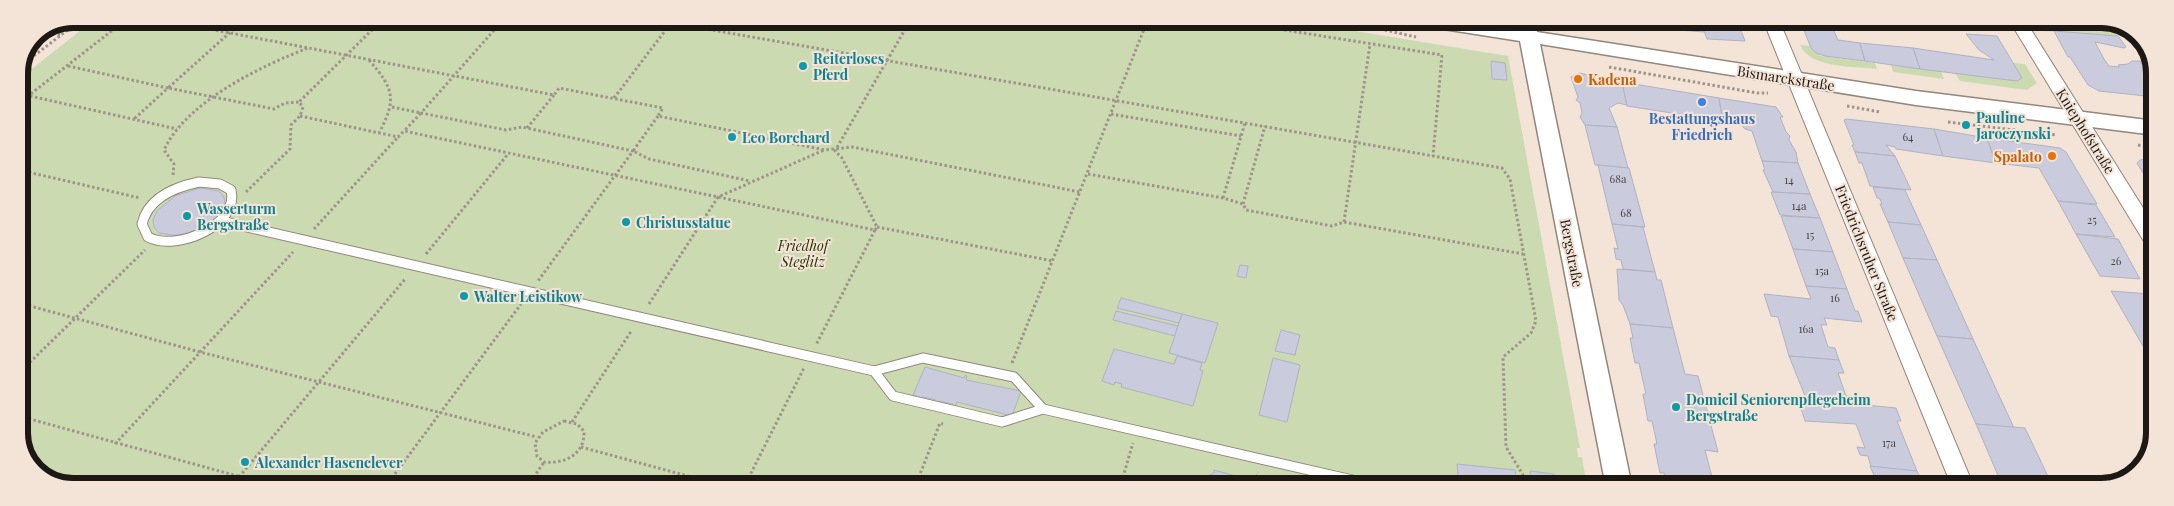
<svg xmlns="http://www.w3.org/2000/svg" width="2174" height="506" font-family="'Playfair Display',serif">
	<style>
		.green { fill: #ccdab2 }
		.building { fill: #caccdd; stroke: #b0b2c3 }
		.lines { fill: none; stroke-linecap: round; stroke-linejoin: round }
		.service-casing { stroke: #93867a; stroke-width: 11 }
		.minor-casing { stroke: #93867a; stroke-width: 2 }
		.tertiary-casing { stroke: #93867a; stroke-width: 3 }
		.path { stroke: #9f948a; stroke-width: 3; stroke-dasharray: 2.5 2.5; stroke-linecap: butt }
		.service { stroke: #fff; stroke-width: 9 }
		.minor { fill: #fff; fill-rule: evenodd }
		.tertiary { fill: #fff; fill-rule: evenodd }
		.culture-dot { fill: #0f9aa8; stroke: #f3e4d7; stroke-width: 2 }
		.food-dot { fill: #e8710a; stroke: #f3e4d7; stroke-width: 2 }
		.shop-dot { fill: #3f7fe0; stroke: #f3e4d7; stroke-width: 2 }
		.labels { text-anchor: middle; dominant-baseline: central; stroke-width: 4; stroke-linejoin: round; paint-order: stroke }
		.number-label { font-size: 11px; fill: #484546 }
		.culture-label { font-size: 14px; font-weight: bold; fill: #0d838f; stroke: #f3e4d7; text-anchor: start }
		.street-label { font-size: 14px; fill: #1d1814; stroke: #f3e4d7 }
		.food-label { font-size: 14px; font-weight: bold; fill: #c56008; stroke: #f3e4d7; text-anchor: start }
		.shop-label { font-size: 14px; font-weight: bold; fill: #366cbe; stroke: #f3e4d7 }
		.park-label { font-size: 14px; font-style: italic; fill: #293702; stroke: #f3e4d7 }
		.rim { fill: none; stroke: #1d1814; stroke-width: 6 }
	</style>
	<rect width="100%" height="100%" fill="#f3e4d7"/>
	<g class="green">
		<polygon points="95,19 1282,19 1508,56 1580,448 1577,448 1578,457 1582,457 1587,487 62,486 32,469 19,440 19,79"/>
		<path d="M2036,20c33,0 94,-10 110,27l-4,-1 -2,-9 -98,-6z"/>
		<path d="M1800,45l11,1 3,6 7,4 54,7 2,6c-22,-3 -67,0 -77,-24z"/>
		<polygon points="2013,63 2025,64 2037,83 2027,90 1960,81 1955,73 2017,81 2022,78"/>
		<polygon points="1891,65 1941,71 1944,79 1893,72"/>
	</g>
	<g class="building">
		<polygon points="1600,20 1650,20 1652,25 1601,21"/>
		<polygon points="1650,20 1700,20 1704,32 1653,28"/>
		<polygon points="1700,20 1737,20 1745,41 1707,39"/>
		<polygon points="1800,20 1829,20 1838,40 1860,43 1865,61 1825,56 1816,53 1811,48"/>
		<polygon points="2054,31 2118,36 2126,47 2124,48 2095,42 2104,59 2109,66 2120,67 2118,65 2128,64 2132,61 2140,61 2155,85 2155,97 2099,91 2088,85 2070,57 2068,57"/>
		<polygon points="1966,34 1997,36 2022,78 2017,81 1920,69 1913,48 1994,60 1979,50"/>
		<polygon points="1860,43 1913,48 1920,69 1865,61"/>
		<polygon points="1491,61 1505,63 1507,80 1492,79"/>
		<polygon points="1579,73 1622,82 1627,105 1618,103 1609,108 1617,127 1585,125 1580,117 1582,113 1580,103 1576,100 1578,97 1571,77"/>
		<polygon points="1622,82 1719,98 1723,121 1627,106"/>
		<polygon points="1719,98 1776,107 1783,117 1780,117 1786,132 1790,136 1789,140 1796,152 1798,163 1762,161 1752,131 1745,129 1740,123 1723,121"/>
		<polygon points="1846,119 1934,129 1943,156 1896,149 1895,147 1886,145 1895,156 1855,152 1852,145 1854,145 1844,120"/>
		<polygon points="1585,125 1617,127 1628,168 1595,165"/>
		<polygon points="1934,129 1987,138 1996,163 1943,156"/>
		<polygon points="1987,138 2060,148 2066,152 2097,204 2058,201 2039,168 1996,163"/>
		<polygon points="1855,152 1895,156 1911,190 1870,186 1862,163 1859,163"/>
		<polygon points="2148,159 2155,159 2155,193 2137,163 2140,160"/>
		<polygon points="1762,161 1798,163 1810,194 1773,192 1763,170 1765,170"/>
		<polygon points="1598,165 1629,168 1645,227 1612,224"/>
		<polygon points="1873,187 1905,190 1921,225 1888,222 1880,204 1882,204 1880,199 1877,198"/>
		<polygon points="200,188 219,191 224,197 225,204 222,212 215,220 204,228 179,236 159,233 154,227 153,220 157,211 175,196"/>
		<polygon points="1771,192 1810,194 1820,218 1780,215"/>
		<polygon points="2058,201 2096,205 2115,237 2076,234"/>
		<polygon points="1781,216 1820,218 1833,252 1793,249"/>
		<polygon points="1888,222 1921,225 1937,260 1903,258"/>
		<polygon points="1612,224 1643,227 1655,272 1623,269 1621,260 1616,259 1614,248 1618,249"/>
		<polygon points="2076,234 2118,239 2140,279 2100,276"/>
		<polygon points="1793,249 1833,252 1847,289 1806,286"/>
		<polygon points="1903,258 1937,260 1973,339 1937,336"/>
		<polygon points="1240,265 1248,266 1246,278 1237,276"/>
		<polygon points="1617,269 1655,272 1657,280 1661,280 1673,328 1630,324 1623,305 1619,300"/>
		<polygon points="1806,286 1847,289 1855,311 1858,311 1862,322 1824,318 1827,325 1821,325 1828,347 1835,348 1839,360 1789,356 1778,317 1771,316 1764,294 1811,299"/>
		<polygon points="2111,291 2150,294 2154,301 2154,365"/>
		<polygon points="1121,298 1182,314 1179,323 1117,308"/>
		<polygon points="1116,311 1178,326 1175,336 1113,320"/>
		<polygon points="1182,314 1218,323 1205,363 1169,353"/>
		<polygon points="1630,324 1673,328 1685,374 1698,376 1718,452 1705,450 1713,481 1765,487 1667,487 1664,473 1660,473 1654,444 1657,444 1652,421 1648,421 1643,394 1646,394 1639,363 1635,363 1630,338 1633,338"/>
		<polygon points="1281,330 1300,335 1295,355 1275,351"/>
		<polygon points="1937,336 1973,339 2014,428 1976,424"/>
		<polygon points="1114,349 1174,364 1177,356 1202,363 1200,370 1203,371 1193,406 1121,387 1122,384 1115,382 1114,385 1102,381"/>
		<polygon points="1789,356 1839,360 1844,373 1838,373 1846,396 1852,396 1855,404 1896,408 1901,421 1897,421 1917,471 1871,467 1868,456 1860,455 1857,447 1865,448 1856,424 1805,421 1797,396 1805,396"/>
		<polygon points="1273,358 1300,365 1287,422 1259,415"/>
		<polygon points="925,367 964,378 965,375 967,376 966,380 1021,391 1012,416 957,402 955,407 952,406 953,404 939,401 939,403 935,403 936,400 923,397 919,399 920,397 913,395"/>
		<polygon points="1976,424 2025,428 2053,487 2003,487"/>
		<polygon points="1457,464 1515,470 1517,482 1511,481 1511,487 1459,486"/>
		<polygon points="1870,466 1917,471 1925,487 1879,487"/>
		<polygon points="1214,470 1243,478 1241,487 1210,487 1205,481 1205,477 1214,473"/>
		<polygon points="1530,471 1554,474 1556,487 1532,487"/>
	</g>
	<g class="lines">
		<g class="service-casing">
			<g id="service">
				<path d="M199,182l21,2 11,6c9,35 -55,62 -83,47l-6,-13c6,-26 33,-37 57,-42z"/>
				<polyline points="221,221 874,371 893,396 1002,422 1043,409 1383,487"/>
				<polyline points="874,371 923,358 1014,377 1043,409"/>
			</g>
		</g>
		<g class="minor-casing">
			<g id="minor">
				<polygon points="1763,20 1779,20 1974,487 1952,487"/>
				<polygon points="2009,20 2025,20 2155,227 2154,250 2148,248"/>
			</g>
		</g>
		<g class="tertiary-casing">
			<polygon id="tertiary" points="1409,19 1459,19 1517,29 1516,20 1534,20 1537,32 1916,91 2155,121 2155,135 1916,105 1540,44 1632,487 1606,487 1520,41 1418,25 1411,23"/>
		</g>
		<g class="path">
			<polyline points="157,19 554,95 559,88 663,108 658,116 825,150 852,147 1080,192"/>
			<polyline points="245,19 168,88 274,109 285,103 299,102"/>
			<polyline points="504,19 421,113 506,130 522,127 633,151 538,281"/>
			<polyline points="649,19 1502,168 1510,179 1536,321 1531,333 1503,357 1506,447 1523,475 1524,487"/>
			<polyline points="1215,19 1442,55 1433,156"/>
			<polyline points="1336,19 1416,37"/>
			<polyline points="2043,20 2110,23 2108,20"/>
			<polyline points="43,31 62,35"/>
			<path d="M369,60c25,29 28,39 10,73"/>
			<polyline points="22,65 82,19"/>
			<polyline points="68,66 168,88 134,119"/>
			<polyline points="1609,67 1757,93 1768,93"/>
			<polyline points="30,96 177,129"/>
			<polyline points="614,98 674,19"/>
			<polyline points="19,103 127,19"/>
			<polyline points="1847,106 1880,112"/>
			<polyline points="392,107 421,113 405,130"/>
			<polyline points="2145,107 2155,108"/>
			<polyline points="1111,114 1241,136"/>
			<polyline points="300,116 398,137 404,131 875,230 816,345"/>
			<polyline points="658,116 633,151 649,159 750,181"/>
			<polyline points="1948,122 2056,135"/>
			<polyline points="527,128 554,95"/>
			<polyline points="2138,145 2155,148"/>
			<polyline points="19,170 140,198"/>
			<polyline points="1088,174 1223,198 1243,204 1246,210 1332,226 1344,222 1523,254"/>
			<path d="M173,175l1,-11 -10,-14c22,-48 97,-84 144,-102"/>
			<polyline points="246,192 290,149 291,125 300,116 303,107 299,102 383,19"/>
			<polyline points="1223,198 1245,123"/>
			<polyline points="1243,204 1265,126"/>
			<polyline points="1344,222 1370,44"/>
			<polyline points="877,227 1053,261"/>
			<polyline points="314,229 398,137"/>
			<polyline points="875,230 877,227 842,158 835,151 911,19"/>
			<polyline points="426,254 508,154"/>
			<polyline points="19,303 200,352 537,437"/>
			<polyline points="649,304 718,197 824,150"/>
			<polyline points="1012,363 1148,19"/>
			<polyline points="19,373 145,250"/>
			<polyline points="19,416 274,486"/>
			<path d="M564,421l13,3 7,7c1,23 -18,33 -40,31l-7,-6 -2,-13 8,-11z"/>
			<polyline points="572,422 632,330"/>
			<polyline points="115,444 293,252"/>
			<polyline points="581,447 728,487"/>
			<polyline points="239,477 406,278"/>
			<polyline points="386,486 521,304"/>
			<polyline points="528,486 544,462"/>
			<polyline points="744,487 804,368"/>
			<polyline points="915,487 940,423 943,424"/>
			<polyline points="1120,487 1133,443"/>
			<polyline points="1255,487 1258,472"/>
		</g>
		<use href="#service" class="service"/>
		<use href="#minor" class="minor"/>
		<use href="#tertiary" class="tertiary"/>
	</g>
	<g class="culture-dot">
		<circle cx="803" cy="66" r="5"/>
		<circle cx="1966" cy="125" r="5"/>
		<circle cx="732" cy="137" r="5"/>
		<circle cx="187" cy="216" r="5"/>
		<circle cx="626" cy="222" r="5"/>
		<circle cx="464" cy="296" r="5"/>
		<circle cx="1676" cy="407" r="5"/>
		<circle cx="245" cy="462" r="5"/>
	</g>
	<g class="food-dot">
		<circle cx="1578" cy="79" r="5"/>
		<circle cx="2052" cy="156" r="5"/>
	</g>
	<circle class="shop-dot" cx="1702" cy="102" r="5"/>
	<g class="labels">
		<g class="number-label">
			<text x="1908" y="136">64</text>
			<text x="1618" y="178">68a</text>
			<text x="1789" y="179">14</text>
			<text x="1799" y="205">14a</text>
			<text x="1626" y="212">68</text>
			<text x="2092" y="219">25</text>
			<text x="1810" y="234">15</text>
			<text x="2116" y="260">26</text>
			<text x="1822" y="270">15a</text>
			<text x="1835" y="297">16</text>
			<text x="1806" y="328">16a</text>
			<text x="1889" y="442">17a</text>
		</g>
		<g class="culture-label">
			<text x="813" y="58">Reiterloses<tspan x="813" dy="16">Pferd</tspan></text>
			<text x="1976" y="117">Pauline<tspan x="1976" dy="16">Jaroczynski</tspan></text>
			<text x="742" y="137">Leo Borchard</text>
			<text x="197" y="208">Wasserturm<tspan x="197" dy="16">Bergstraße</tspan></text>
			<text x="636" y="222">Christusstatue</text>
			<text x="474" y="296">Walter Leistikow</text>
			<text x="1686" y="399">Domicil Seniorenpflegeheim<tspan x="1686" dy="16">Bergstraße</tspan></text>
			<text x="255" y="462">Alexander Hasenclever</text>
		</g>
		<g class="street-label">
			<text transform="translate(1786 78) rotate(9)">Bismarckstraße</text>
			<text transform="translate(2086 131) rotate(58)">Kniephofstraße</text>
			<text transform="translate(1572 253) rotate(79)">Bergstraße</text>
			<text transform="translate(1867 253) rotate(68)">Friedrichsruher Straße</text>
		</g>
		<g class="food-label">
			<text x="1588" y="79">Kadena</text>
			<text x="2042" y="156" text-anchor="end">Spalato</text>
		</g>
		<g class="shop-label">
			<text x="1702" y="118">Bestattungshaus<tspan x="1702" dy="16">Friedrich</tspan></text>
		</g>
		<g class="park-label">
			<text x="803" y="245">Friedhof<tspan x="803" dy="16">Steglitz</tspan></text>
		</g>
	</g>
	<path d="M0 0H2174V506H0ZM73 28H2101A45 45 0 0 1 2146 73V433A45 45 0 0 1 2101 478H73A45 45 0 0 1 28 433V73A45 45 0 0 1 73 28Z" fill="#f3e4d7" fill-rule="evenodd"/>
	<path class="rim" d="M73 28H2101A45 45 0 0 1 2146 73V433A45 45 0 0 1 2101 478H73A45 45 0 0 1 28 433V73A45 45 0 0 1 73 28Z"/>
</svg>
